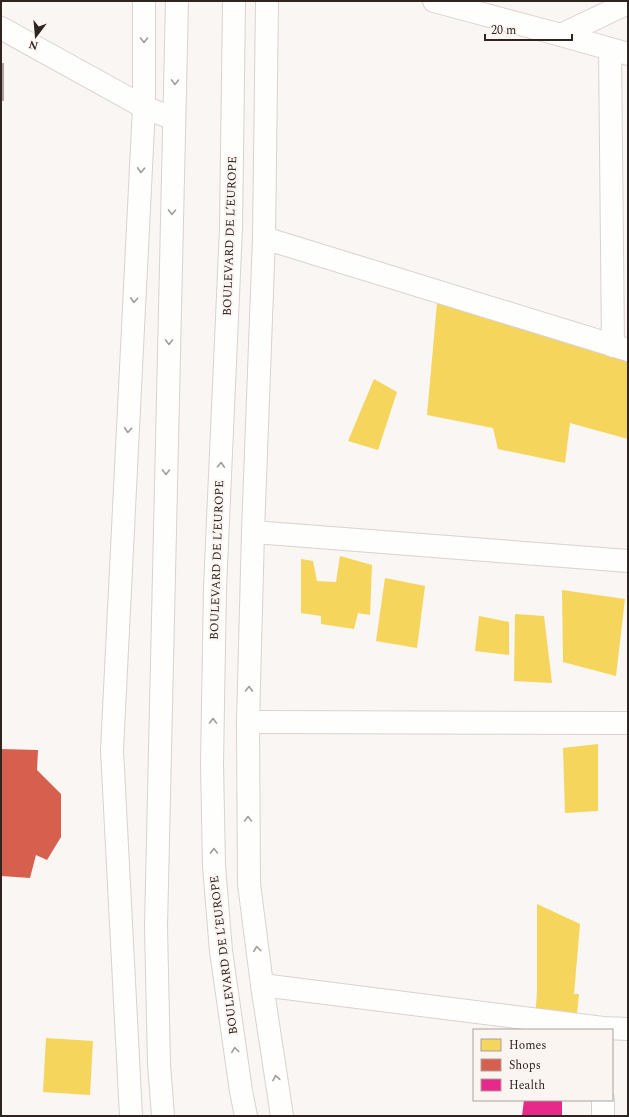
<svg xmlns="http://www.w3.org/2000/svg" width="629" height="1117" font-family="Spectral,serif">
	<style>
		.homes { fill: #f6d55c }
		.shops { fill: #d6604d }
		.health { fill: #e7298a }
		.building { fill: #b4a7a1 }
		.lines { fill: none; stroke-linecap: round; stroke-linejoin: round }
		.street-casing { stroke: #dad2ce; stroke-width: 24 }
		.secondary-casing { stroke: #dad2ce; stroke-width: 24 }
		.highway-casing { stroke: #dad2ce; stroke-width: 24 }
		.street { stroke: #fefefd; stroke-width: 22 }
		.secondary { stroke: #fefefd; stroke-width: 22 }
		.highway { stroke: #fefefd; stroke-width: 22 }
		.oneway { stroke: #a19c99 }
		.labels { text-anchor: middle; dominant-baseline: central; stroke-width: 4; stroke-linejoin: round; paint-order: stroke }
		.street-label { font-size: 12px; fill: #2f241f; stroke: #fbf5f2 }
	</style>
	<rect width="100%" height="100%" fill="#f9f6f4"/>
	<g class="homes">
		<polygon points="438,292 628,361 628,439 570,423 565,463 498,449 493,428 427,415"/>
		<polygon points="374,379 397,392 378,450 348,441"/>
		<polygon points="340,556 372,565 370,615 358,613 354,629 321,624 321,616 301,613 301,559 313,561 317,581 336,582"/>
		<polygon points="385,578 425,586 417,648 376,641"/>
		<polygon points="562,590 625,599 616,676 563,662"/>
		<polygon points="515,614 544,616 552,683 514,681"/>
		<polygon points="479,616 509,622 509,655 475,651"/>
		<polygon points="598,744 598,811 565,813 563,748"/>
		<polygon points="537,904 580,924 574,994 579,994 576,1024 535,1019 537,992"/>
		<polygon points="46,1038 93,1041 90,1095 43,1092"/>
	</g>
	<polygon class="shops" points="1,749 38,750 37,770 61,794 61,837 47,860 36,855 30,878 1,876"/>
	<polygon class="health" points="524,1100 562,1100 562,1116 522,1116"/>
	<rect class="building" x="1" y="63" width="3" height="38"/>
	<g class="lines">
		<g class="street-casing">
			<g id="street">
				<polyline points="267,1 264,238 253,532 248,722 249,884 262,985 282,1116"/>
				<polyline points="1,28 144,107 174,119"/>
				<polyline points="561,35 628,3"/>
				<polyline points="610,49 613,346"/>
				<polyline points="264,238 628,350"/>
				<polyline points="253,532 628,561"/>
				<polyline points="248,722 628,723"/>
				<polyline points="262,985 603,1028 628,1029"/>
				<polyline points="131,1116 112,750 144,107 144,1"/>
				<polyline points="603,1116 603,1100"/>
			</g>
		</g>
		<g class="secondary-casing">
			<polyline id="secondary" points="434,1 561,35 628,54"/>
		</g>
		<g class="highway-casing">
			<g id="highway">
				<polyline points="234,1 231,228 215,588 212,763 214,866 221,951 241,1091 246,1116"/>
				<polyline points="163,1116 159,1064 156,927 177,1"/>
			</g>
		</g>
		<use href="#street" class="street"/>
		<use href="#secondary" class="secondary"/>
		<use href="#highway" class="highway"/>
	</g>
	<defs><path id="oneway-chevron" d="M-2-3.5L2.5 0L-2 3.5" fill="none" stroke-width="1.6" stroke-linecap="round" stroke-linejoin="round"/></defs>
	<g class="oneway">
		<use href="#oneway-chevron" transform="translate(144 40) rotate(90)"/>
		<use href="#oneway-chevron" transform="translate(175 82) rotate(91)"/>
		<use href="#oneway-chevron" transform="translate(141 170) rotate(93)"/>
		<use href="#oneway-chevron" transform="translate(172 212) rotate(91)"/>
		<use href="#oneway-chevron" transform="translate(134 300) rotate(93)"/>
		<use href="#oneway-chevron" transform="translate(169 342) rotate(91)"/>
		<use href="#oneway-chevron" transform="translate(128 430) rotate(93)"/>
		<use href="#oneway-chevron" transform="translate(221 465) rotate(-87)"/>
		<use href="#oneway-chevron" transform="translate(166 472) rotate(91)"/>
		<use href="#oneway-chevron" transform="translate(249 689) rotate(-89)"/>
		<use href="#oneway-chevron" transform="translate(213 721) rotate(-89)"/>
		<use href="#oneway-chevron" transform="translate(248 819) rotate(-90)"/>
		<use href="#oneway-chevron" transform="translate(214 851) rotate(-91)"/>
		<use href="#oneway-chevron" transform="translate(257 949) rotate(-97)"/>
		<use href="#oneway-chevron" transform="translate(235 1050) rotate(-98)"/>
		<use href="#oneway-chevron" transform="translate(276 1078) rotate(-100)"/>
	</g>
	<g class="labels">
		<g class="street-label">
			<text transform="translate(230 236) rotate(-88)">BOULEVARD DE L’EUROPE</text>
			<text transform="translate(217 560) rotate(-88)">BOULEVARD DE L’EUROPE</text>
			<text transform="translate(224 955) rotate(-97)">BOULEVARD DE L’EUROPE</text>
		</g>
	</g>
	<rect width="629" height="1117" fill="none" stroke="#2f241f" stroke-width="4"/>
	<rect x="473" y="1029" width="140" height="72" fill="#fbf5f2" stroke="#a9a19e"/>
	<rect x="481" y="1039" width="20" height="12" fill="#f6d55c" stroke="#a9a19e"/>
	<text x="509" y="1049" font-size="12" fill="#2f241f">Homes</text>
	<rect x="481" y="1059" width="20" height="12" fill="#d6604d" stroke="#a9a19e"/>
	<text x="509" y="1069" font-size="12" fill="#2f241f">Shops</text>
	<rect x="481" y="1079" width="20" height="12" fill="#e7298a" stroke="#a9a19e"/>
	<text x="509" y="1089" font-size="12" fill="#2f241f">Health</text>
	<g transform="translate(36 36) rotate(196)" stroke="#fbf5f2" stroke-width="3" paint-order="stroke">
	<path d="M0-3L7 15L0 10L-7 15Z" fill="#2f241f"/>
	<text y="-6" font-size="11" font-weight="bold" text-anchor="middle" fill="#2f241f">N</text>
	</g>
	<path d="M485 34v6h87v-6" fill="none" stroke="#2f241f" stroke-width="2"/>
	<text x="491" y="34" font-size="12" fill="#2f241f" stroke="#fbf5f2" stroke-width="3" paint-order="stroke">20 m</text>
</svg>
